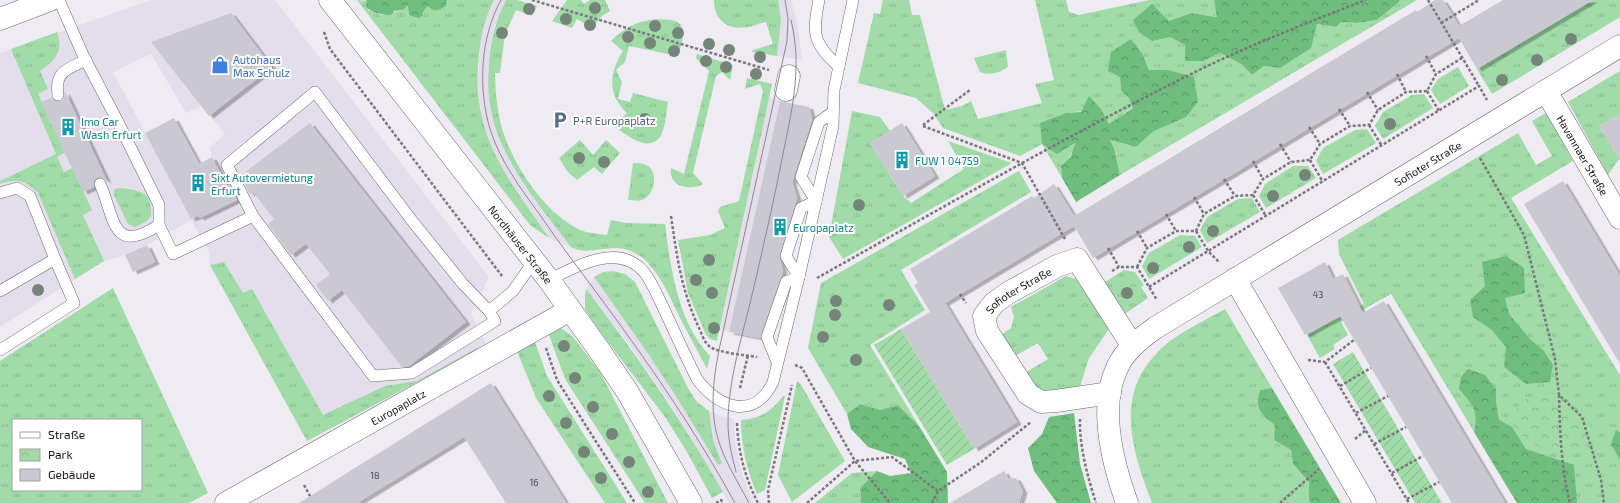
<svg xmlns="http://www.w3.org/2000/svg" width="1620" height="503" font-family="'Exo 2',sans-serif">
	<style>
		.built { fill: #e4ddeb; fill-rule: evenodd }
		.grass { fill: url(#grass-tufts); fill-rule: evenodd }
		.forest { fill: url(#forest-crowns) }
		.park { fill: url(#park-crowns) }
		.garden { fill: url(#garden-furrows) }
		.building { fill: #cac8d0; filter: url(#shadow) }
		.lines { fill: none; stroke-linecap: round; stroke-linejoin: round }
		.lane-casing { stroke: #6a676d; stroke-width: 12 }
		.street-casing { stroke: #6a676d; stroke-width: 23 }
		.secondary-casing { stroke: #6a676d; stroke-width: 23 }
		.path { stroke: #79777b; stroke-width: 2.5; stroke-dasharray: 3 2; stroke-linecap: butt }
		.lane { stroke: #fff; stroke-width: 11 }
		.street { stroke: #fff; stroke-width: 22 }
		.secondary { stroke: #fff; stroke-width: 22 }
		.tram { stroke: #8b898d; stroke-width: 1 }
		.tree { fill: #75857a }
		.labels { text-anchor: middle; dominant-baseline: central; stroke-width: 4; stroke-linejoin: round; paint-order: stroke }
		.number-label { font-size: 9px; fill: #444347 }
		.shop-label { font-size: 11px; fill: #366cbe; stroke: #fff; text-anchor: start }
		.service-label { font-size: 11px; fill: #4e5e75; stroke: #fff; text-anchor: start }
		.culture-label { font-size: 11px; fill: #0d838f; stroke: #fff; text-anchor: start }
		.street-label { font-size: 11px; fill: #181719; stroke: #fff }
	</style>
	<defs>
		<pattern id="grass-tufts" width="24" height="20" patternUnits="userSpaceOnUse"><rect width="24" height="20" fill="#a0dba8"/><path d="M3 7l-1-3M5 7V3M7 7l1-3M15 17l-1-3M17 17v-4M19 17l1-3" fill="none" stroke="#89bb90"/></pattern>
		<pattern id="forest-crowns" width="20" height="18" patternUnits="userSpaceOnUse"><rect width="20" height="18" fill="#70be7e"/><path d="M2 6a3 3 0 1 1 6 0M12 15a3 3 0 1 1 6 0" fill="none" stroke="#5b9966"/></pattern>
		<pattern id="park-crowns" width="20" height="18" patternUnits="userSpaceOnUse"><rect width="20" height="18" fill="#a0dba8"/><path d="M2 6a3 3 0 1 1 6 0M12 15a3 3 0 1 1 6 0" fill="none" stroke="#89bb90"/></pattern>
		<pattern id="garden-furrows" width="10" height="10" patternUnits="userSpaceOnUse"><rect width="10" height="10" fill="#a0dba8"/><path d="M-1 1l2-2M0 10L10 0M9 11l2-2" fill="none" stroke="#89bb90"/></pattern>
		<filter id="shadow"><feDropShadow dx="4.5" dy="2.5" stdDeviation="0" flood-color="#0004"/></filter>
	</defs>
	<rect width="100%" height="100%" fill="#efebf2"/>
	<g class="built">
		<path d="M151,0h124l214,277 -18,37 16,31 -180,96 -97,-176 -1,-13 -18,-32 -44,25 -22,10 -21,6 -104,66v-274zM151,54l35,59 16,-7 23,28 -16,14 3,9 23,44 -13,7 -2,-4 -29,15 -78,-147z"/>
		<polygon points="494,0 506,0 494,28 490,49 489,98 496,126 501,140 515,170 571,247 549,238 507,177 497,159 483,125 479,98 478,81 480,44 487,15"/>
		<polygon points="778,0 791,0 797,22 802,60 777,56 781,20"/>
		<polygon points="769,97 780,100 729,332 720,330"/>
		<polygon points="594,277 647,352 722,462 713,440 709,411 717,415 734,419 735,441 742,474 754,503 729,503 675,411 631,347 586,289"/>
	</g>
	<g class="grass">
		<path d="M357,0l10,1 1,9 13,5 22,-5 5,-5 15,7 5,-6h18l1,-6h47c-11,21 -14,41 -16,65 -5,74 32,116 71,173l-19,-13z"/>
		<path d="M506,0h11l20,6 -5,10 -16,-6 -11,24 -5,39h-5c0,18 2,35 6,52 11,39 42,87 79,105 8,3 18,4 27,5l4,-15 15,3 39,1c6,46 13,98 45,132l-3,13c-9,-17 -18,-34 -27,-51 -9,-19 -18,-40 -32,-55 -6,-7 -15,-12 -24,-14 -17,-4 -38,7 -53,-2 -33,-44 -76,-92 -82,-149 -1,-10 -1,-20 0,-31 1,-24 6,-45 17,-67z"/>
		<polygon points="567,0 581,0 584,4 590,0 605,0 610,11 602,16 592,28 577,19 572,28 552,21"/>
		<path d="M714,0h64l3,20 -4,36 -25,-4 1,-2 20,-6 -7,-22c-6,1 -12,4 -18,5 -20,4 -34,-7 -34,-27z"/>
		<path d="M883,0h26l3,15h8l25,95 17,-4 9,-5 7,18 64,-16 -7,-19 19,-4 -19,-80h31l3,12 10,3 70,-15h65l4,17 -27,-4 -22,8 1,16 15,8 19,16 16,-8 21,11 11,11 12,-9 16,2 37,-44 19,3 5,-5 16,1 20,-3 22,-18 1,-2h17l-297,175 -6,-27 -4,-8 26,7 18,-16 14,-61h-19l-6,-15 -23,22 1,14 8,7 4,9 -24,18 -8,-16 -35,4c8,25 16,32 -5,53l1,12 -20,-34 -22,12 -77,-28 -10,-15 -17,-15 -58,-15 16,-70 6,1z"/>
		<polygon points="1593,0 1620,0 1620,17 1492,94 1477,69"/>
		<path d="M658,19c5,1 12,0 17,2 14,4 6,25 3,35l-49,-10 -4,16 -9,8 6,12 -4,17 12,3 3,-9 35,9c-2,9 -2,22 -6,31 -10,23 -36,2 -48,-7l13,-13c-20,-19 -18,-40 -4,-62l-12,-10c16,-15 26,-20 47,-22z"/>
		<path d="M57,32c7,19 -2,29 -17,39l8,18 -10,5 27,58 -8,5 7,15 8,-4 20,42 -9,5 21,46 -29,18 -37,-86c-13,-13 -20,-15 -38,-9v-3l56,-27 -45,-105z"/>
		<path d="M1006,50l2,17c-9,6 -18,9 -28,5l-6,-14z"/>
		<path d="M697,54l36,11 -3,15 -8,-8 -6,4 -23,97 10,11c-13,7 -35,3 -32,-16l13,6 25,-103 -13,-13z"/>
		<polygon points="1458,67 1469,86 1440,104 1431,90 1438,79"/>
		<polygon points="1620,71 1620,114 1599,126 1619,159 1608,175 1568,102"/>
		<polygon points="747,78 772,84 717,341 710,339 706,335 688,293 678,240 710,235 725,228 718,211 720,207 739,201 763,91 760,84 745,89"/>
		<polygon points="1424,94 1433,108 1383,139 1375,126 1383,112 1412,95"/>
		<polygon points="852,111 880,117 890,131 870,143 903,196 911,203 964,169 948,141 1012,163 843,259 829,237"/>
		<polygon points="1546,113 1573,161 1511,198 1620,375 1620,503 1517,503 1391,294 1341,322 1348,335 1333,345 1335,349 1320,358 1307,335 1364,304 1339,254 1338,240 1518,133 1536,165 1552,156 1532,121"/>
		<polygon points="1367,129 1376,143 1323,174 1316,161 1323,148 1355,130"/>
		<polygon points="580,140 593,155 606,140 620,153 602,174 594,167 577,180 567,171 559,158"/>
		<path d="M633,163c4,0 9,0 13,2 13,5 9,29 -2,34 -4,3 -11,1 -16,1z"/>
		<polygon points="1293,166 1308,166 1316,178 1266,208 1259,196 1265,184"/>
		<polygon points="1019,171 1031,192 901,270 925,310 870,345 919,426 898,405 880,410 860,404 847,414 808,348 821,283"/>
		<path d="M118,188c8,0 21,2 28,7 2,3 4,6 4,9 4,15 -2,17 -15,23l-7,-3 -14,-29v-5z"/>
		<polygon points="1252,198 1260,212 1207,243 1200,230 1207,217 1238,199"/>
		<polygon points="1180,235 1195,236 1202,247 1149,279 1142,266 1149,253"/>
		<polygon points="224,262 243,293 252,289 323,415 385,386 417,381 477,348 477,350 307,441 210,265"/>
		<polygon points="1124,270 1135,272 1144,285 1141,287 1148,298 1123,315 1105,282"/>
		<polygon points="613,271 625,274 635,282 689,390 697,402 709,411 713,440 722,463 718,465 679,401 647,352 594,277 603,272"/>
		<polygon points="1066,276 1079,280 1109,329 1089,358 1078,393 1045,394 1033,387 1025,373 1048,359 1038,343 1015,356 1002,334 1011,328 1014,317 1011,307"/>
		<path d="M113,288l95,205 -19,10h-189v-142zM13,420h128v70h-128z"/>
		<path d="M586,289c50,65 96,131 137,203l-11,6 -25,-46 -22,-35 -66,-87 -14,-21v-13z"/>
		<path d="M1225,309l47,79 -12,2c-6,19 1,24 16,35l-2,15 17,10 2,14 16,18v19l2,2h-159c-19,-50 -38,-105 4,-149 15,-18 48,-33 69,-45z"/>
		<polygon points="561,328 573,337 600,372 668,503 645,503 565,379 549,335"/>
		<polygon points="535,342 547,376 627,503 605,503 536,398 517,351"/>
		<polygon points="797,381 800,383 845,461 792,502 778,475"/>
		<path d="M783,396h2l-20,94 -8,4c-10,-23 -16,-48 -16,-74 19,-1 31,-9 42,-24z"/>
		<polygon points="877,471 860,488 861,503 815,503 852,473"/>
	</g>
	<g class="forest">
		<path d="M365,0h82l-1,6c-7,4 -12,7 -18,0l-5,6 -1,4 -3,2 -10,-3 -1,-10 -5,5 -9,1 -3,4c-9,0 -19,-2 -25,-8l1,-6z"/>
		<polygon points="1214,0 1400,0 1399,2 1377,20 1357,23 1341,22 1336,27 1317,24 1311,48 1280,68 1264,66 1252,75 1241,64 1220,53 1204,61 1185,61 1185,45 1170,37 1152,41 1139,32 1133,20 1152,4 1169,21 1191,13 1217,17"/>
		<polygon points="1131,39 1143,55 1149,70 1168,70 1194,77 1198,102 1186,117 1154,131 1136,147 1110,140 1114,148 1120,175 1076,202 1062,178 1061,166 1071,156 1075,143 1057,154 1042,144 1040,123 1066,113 1081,112 1089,96 1101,109 1109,124 1133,108 1129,98 1121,91 1120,77 1108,71 1111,52"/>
		<polygon points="1506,256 1524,268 1525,293 1505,298 1509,314 1530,339 1544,351 1553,365 1550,382 1526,384 1504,367 1506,347 1492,330 1473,317 1470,300 1485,286 1482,262"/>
		<path d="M1468,369l17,6 11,14v14l3,17 13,7 14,22 48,16 3,38h-60l-43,-71c5,-21 -1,-27 -15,-43l2,-12z"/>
		<path d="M1272,388l69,115h-30l-2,-2v-19l-16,-18 -2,-14 -17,-10 1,-15c-14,-11 -21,-16 -15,-35z"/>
		<polygon points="860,404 880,410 898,405 919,426 947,472 948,503 861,503 860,488 877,471 890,476 911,473 905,459 868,447 851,429 847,414"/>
		<polygon points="1074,413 1080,464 1091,503 1057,503 1034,471 1028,448 1042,434 1049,417"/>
		<polygon points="1616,430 1620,433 1620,460 1611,444"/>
	</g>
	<polygon class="park" points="1539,394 1565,394 1580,407 1590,426 1591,439 1579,447 1552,451 1532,443 1517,432 1513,418 1520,402"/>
	<g class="garden">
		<polygon points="901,329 974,449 947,465 874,345"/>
		<polygon points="1353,352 1442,503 1415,503 1333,364"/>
	</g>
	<g class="building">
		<polygon points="1435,0 1443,0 1459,26 1503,0 1593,0 1477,69 1459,38 1093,258 1074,226 945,303 1017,422 974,449 901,329 930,312 914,285 918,283 910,269 1032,196 1034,198 1054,184 1074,216 1416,10 1417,12"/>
		<polygon points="231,13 272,67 209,116 151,42"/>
		<polygon points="65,91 107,181 101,177 97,178 93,183 94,187 83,192 41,102 52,98 55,101 62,101 64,98"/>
		<polygon points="780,101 809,107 812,119 792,182 797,198 779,256 783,271 760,338 729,332"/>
		<polygon points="1620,114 1620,161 1599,126"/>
		<polygon points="174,118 199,164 212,157 227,186 229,185 237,200 200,218 198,216 191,219 145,133"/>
		<polygon points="310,123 466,322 409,366 402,367 342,290 328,301 316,285 330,274 306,244 291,255 268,224 274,219 253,192 250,194 240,176"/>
		<polygon points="902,123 935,176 903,196 870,143"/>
		<polygon points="1563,181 1620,276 1620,364 1524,204"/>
		<polygon points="147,245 155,262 133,272 125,255"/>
		<polygon points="1325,262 1333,279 1343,274 1363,313 1384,301 1505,503 1452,503 1340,316 1305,335 1278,288"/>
		<polygon points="491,383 566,503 506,503 464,437 357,503 299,503"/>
		<polygon points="1004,471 1008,478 1016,478 1023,491 1019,503 950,503"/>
	</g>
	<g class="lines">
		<g class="lane-casing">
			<g id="lane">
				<polyline points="59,0 83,55 117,120 159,205 159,225 173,254 253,216 227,165 315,92 413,222 463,284 489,311 495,321 412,373 373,376 253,216"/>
				<path d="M819,0c-7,34 -6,43 20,67"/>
				<path d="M58,95c-4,-24 10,-26 28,-35"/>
				<path d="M100,184c15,33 11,72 59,41"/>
				<polyline points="0,193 17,188 30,196 55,259"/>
				<polyline points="816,201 801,177 819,122 833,112"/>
				<polyline points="799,277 786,256 801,208 816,201"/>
				<path d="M549,280c27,-14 70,-38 95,-8 8,10 13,23 19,35 11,24 22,48 34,72 20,28 57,43 76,3l26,-105 34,-151 1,-36 19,-90"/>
				<polyline points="0,291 55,259 74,303 0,350"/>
				<polyline points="489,311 513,291 534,261"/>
				<polyline points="777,362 767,337 786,282 799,277"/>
			</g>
		</g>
		<g class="street-casing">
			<g id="street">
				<polyline points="786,90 789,76"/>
				<path id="s1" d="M1546,91l74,127"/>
				<polyline points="1235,279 1365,503"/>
				<path id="s2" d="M1110,393l-54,8 -15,1 -13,-8 -41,-63 -3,-15 10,-13 14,-10 49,-27 20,-7 55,86"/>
				<path id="s3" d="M226,503l344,-193"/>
				<path id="s4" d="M1127,503c-14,-39 -29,-95 -10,-135 8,-18 23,-29 38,-40l465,-282"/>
			</g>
		</g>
		<g class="secondary-casing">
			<g id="secondary">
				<path id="s5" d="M330,0l219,280 48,67 30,44 64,112"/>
				<polyline points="0,19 50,0"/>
			</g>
		</g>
		<g class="path">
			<polyline points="532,0 769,70"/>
			<polyline points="1428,0 1479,86"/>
			<polyline points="1441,23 1479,0"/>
			<polyline points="324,32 330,49 502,276"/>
			<polyline points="1426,56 1436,74"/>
			<polyline points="1397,74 1406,92"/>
			<polyline points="1427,91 1439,111"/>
			<polyline points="1367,92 1378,110"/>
			<polyline points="1339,109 1350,126"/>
			<polyline points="923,125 970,90"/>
			<polyline points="1369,125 1382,146"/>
			<polyline points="923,126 1022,163 1065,239"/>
			<polyline points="1309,127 1320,144"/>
			<polyline points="1280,144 1291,162"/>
			<polyline points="1480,158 1524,235 1555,359 1559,395 1582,417 1601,480 1604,503"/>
			<polyline points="1310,160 1323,182"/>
			<polyline points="1253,161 1263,179"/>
			<polyline points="1224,179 1235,196"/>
			<polyline points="1253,195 1266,216"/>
			<polyline points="1194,197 1204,214"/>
			<polyline points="1166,214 1176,231"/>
			<path d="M671,216c6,41 10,73 28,112 3,6 5,14 10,18 8,7 37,9 48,11"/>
			<polyline points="1137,231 1147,248"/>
			<polyline points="1196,231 1208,251 1219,262"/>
			<polyline points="1108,248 1119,267"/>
			<polyline points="1137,267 1147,248 1176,231 1196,231 1204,214 1235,196 1253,195 1263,179 1291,162 1310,160 1320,144 1350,126 1369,125 1378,110 1406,92 1427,91 1436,74 1462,58"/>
			<polyline points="1112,271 1119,267 1137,267 1157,300"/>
			<path d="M817,278c128,-72 255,-145 386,-210 53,-25 108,-47 163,-68"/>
			<polyline points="1149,287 1479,86 1487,100"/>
			<polyline points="960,294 966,303"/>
			<polyline points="546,348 557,380 635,503"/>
			<polyline points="1308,360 1325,362 1354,340"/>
			<polyline points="1325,362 1409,503"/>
			<polyline points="795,365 802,368 855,461 890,503"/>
			<polyline points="1340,386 1371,368"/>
			<polyline points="740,388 748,355"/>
			<path d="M1559,395c1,37 2,73 11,108"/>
			<polyline points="1356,413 1388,396"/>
			<path d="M1080,419c-1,27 8,59 16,84"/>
			<path d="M737,423c1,28 8,55 21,80"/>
			<polyline points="1355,439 1366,430"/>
			<polyline points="1374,444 1406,427"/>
			<polyline points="1392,473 1423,456"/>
			<polyline points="304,485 310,496"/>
			<polyline points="1407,499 1439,482"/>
			<polyline points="716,503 721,500 723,503"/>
			<polyline points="769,503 768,490 792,385"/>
			<polyline points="807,503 855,461 892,457 938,491 980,463 1031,422"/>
			<polyline points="932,503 938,491"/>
			<polyline points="1280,503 1319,469"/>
		</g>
		<use href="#lane" class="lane"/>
		<use href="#street" class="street"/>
		<use href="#secondary" class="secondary"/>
		<g class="tram">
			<path d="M501,0c-21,38 -23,88 -11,129 10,32 31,60 50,86 19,28 39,54 59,81 49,66 96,134 136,207"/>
			<path d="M736,472c-4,-16 -8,-32 -8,-48 0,-45 15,-90 25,-133 11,-48 22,-95 31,-142 9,-43 18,-85 7,-129"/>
			<path d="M749,503c-10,-19 -22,-38 -29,-58 -11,-31 -7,-64 -1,-95l68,-309 1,-23 -3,-18"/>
		</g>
	</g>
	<g class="tree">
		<circle cx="595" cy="8" r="6"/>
		<circle cx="529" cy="9" r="6"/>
		<circle cx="566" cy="19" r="6"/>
		<circle cx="590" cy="25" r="6"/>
		<circle cx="655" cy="26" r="6"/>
		<circle cx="502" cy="33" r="6"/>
		<circle cx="678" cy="33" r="6"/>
		<circle cx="628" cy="37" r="6"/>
		<circle cx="1571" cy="39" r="6"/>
		<circle cx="650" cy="43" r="6"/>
		<circle cx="709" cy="44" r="6"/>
		<circle cx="729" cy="50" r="6"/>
		<circle cx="674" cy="51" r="6"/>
		<circle cx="760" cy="57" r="6"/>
		<circle cx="1537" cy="60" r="6"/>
		<circle cx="706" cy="61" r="6"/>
		<circle cx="726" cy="67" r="6"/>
		<circle cx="756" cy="74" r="6"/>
		<circle cx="1502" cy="80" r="6"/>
		<circle cx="645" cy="119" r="6"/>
		<circle cx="1390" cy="124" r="6"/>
		<circle cx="579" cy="158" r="6"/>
		<circle cx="604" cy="162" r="6"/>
		<circle cx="1305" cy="175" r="6"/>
		<circle cx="1273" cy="196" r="6"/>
		<circle cx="859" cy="205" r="6"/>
		<circle cx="1213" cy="231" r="6"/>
		<circle cx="1189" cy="247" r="6"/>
		<circle cx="709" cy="260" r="6"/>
		<circle cx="1153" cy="268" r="6"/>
		<circle cx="696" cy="280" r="6"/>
		<circle cx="38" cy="290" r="6"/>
		<circle cx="712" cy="293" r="6"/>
		<circle cx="1127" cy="293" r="6"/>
		<circle cx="836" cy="301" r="6"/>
		<circle cx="889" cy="305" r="6"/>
		<circle cx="835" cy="315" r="6"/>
		<circle cx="714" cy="328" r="6"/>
		<circle cx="823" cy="337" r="6"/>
		<circle cx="564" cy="346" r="6"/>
		<circle cx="856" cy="360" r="6"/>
		<circle cx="575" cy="378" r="6"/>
		<circle cx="549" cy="396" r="6"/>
		<circle cx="593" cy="407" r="6"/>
		<circle cx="566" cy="423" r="6"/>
		<circle cx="612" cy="434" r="6"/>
		<circle cx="584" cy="452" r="6"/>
		<circle cx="629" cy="462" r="6"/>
		<circle cx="601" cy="478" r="6"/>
		<circle cx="648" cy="492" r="6"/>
	</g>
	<defs>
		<g id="shop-bare" transform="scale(1.38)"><path d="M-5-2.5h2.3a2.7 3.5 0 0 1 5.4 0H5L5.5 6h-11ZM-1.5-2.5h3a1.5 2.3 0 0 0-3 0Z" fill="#3f7fe0" stroke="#fff" stroke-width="2.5" paint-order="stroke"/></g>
		<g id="parking-bare" transform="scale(1.38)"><path d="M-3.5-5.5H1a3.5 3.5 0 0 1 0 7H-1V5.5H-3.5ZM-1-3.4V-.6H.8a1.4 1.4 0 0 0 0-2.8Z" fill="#5c6f8a" stroke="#fff" stroke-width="2.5" paint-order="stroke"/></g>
		<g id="building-bare" transform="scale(1.38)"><path d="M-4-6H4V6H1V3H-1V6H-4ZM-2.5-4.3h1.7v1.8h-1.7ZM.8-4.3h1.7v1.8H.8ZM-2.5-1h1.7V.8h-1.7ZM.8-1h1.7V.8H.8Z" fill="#0f9aa8" stroke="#fff" stroke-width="2.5" paint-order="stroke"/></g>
	</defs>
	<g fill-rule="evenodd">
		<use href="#shop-bare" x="220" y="65"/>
		<use href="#parking-bare" x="560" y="120"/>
		<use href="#building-bare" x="68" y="127"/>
		<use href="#building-bare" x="902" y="160"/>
		<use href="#building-bare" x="198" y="183"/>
		<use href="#building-bare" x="780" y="227"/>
	</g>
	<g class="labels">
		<g class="number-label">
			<text x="1318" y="294">43</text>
			<text x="375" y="475">18</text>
			<text x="534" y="482">16</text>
		</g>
		<g class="shop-label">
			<text x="233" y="59">Autohaus<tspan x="233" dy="13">Max Schulz</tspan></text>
		</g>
		<g class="service-label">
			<text x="573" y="120">P+R Europaplatz</text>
		</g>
		<g class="culture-label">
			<text x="81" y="121">Imo Car<tspan x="81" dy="13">Wash Erfurt</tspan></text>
			<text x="915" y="160">FUW 1 04759</text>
			<text x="211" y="177">Sixt Autovermietung<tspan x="211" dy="13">Erfurt</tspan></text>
			<text x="793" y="227">Europaplatz</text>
		</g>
		<g class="street-label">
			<text stroke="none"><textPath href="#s1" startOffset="74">Havannaer Straße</textPath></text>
			<text stroke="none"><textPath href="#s4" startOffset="513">Sofioter Straße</textPath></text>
			<text stroke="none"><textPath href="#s5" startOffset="310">Nordhäuser Straße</textPath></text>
			<text stroke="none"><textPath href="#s2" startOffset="219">Sofioter Straße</textPath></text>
			<text stroke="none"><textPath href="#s3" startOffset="197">Europaplatz</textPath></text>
		</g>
	</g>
	<rect x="12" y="419" width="130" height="72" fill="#ffffff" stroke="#a3a2a3"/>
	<rect x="20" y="432" width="20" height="6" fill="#ffffff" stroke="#a3a2a3"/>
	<text x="48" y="439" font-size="12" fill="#181719">Straße</text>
	<rect x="20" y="449" width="20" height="12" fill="url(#park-crowns)" stroke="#a3a2a3"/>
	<text x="48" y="459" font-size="12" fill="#181719">Park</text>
	<rect x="20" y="469" width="20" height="12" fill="#cac8d0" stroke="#a3a2a3"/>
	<text x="48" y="479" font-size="12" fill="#181719">Gebäude</text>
</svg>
